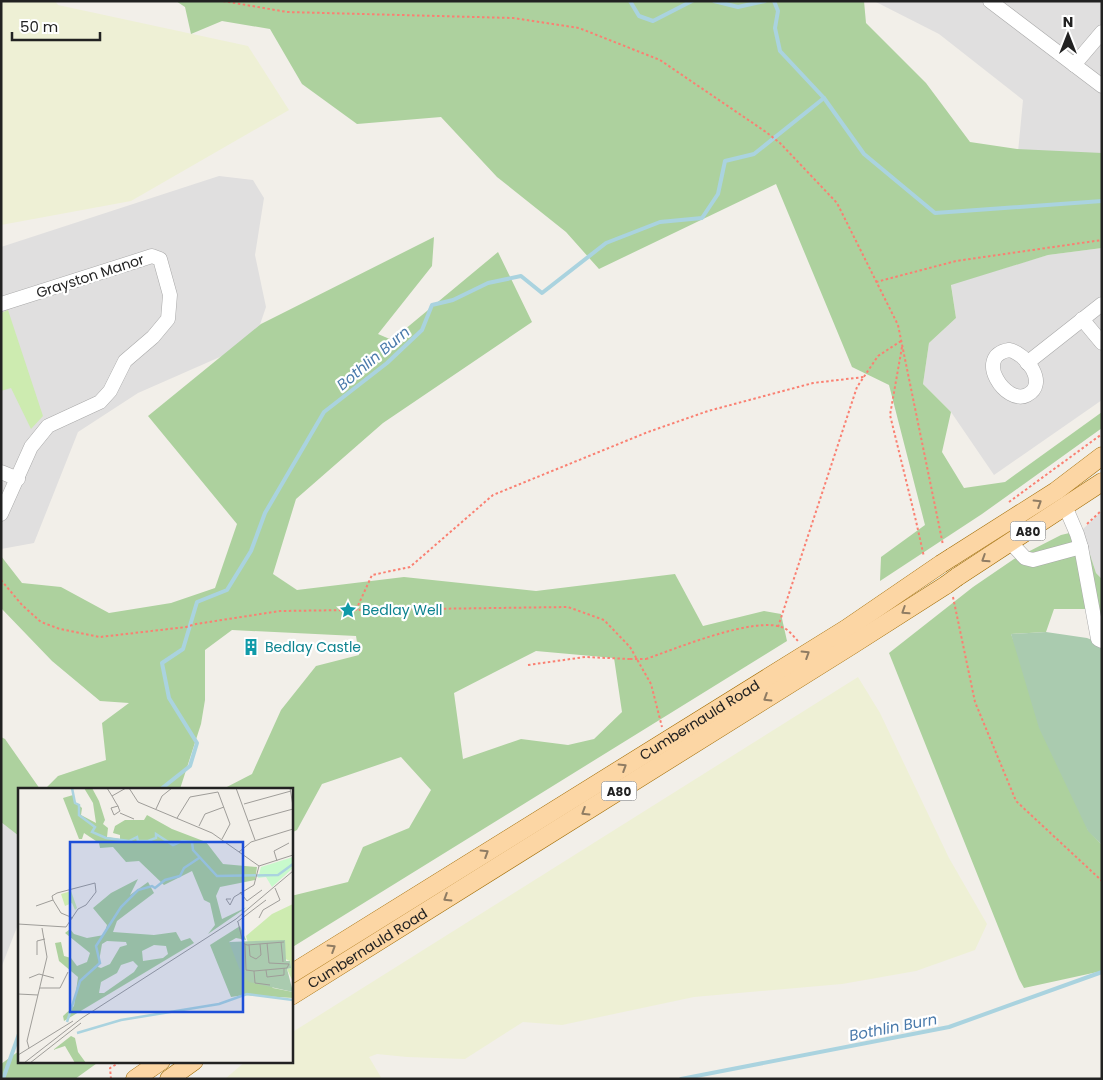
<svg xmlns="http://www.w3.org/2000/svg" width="1103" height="1080" font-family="Poppins,sans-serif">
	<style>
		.residential { fill: #e0dfdf }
		.farmland { fill: #eef0d5 }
		.grass { fill: #cdebb0 }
		.forest { fill: #add19e; fill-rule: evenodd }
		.cemetery { fill: #aacbaf }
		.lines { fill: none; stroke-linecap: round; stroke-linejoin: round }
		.stream { stroke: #aad3df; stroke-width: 4 }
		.minor-casing { stroke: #a9a9a9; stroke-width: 15 }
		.major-casing { stroke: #a06b00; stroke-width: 19 }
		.path { stroke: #fa8072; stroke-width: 2; stroke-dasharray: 2.5 2.5; stroke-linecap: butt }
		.minor { stroke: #fff; stroke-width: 14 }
		.major { stroke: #fcd6a4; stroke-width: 18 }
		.major-bridge-casing { stroke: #a06b00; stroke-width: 19; stroke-linecap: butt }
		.path-bridge { stroke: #fa8072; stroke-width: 2; stroke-dasharray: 2.5 2.5; stroke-linecap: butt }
		.major-bridge { stroke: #fcd6a4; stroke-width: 18 }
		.oneway { stroke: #8f7c63 }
		.labels { text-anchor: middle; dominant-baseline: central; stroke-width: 4.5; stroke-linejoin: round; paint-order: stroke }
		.shield { fill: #fff; stroke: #646464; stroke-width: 1 }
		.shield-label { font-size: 12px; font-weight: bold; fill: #222 }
		.street-label { font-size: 14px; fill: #222; stroke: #fff }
		.culture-label { font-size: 14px; fill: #0d838f; stroke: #fff; text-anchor: start }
		.water-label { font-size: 15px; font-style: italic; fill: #4a7aab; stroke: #fff }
		.inset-river { fill: none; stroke: #aad3df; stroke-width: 2.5 }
		.inset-road { fill: none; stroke: #9f9d99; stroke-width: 1 }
		.view { fill: #1d4ed8; fill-opacity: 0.15; stroke: #1d4ed8; stroke-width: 2.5 }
		.inset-edge { fill: none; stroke: #222; stroke-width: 2.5 }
	</style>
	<rect width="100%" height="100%" fill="#f2efe9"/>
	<g class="residential">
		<polygon points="874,1 1102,1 1102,154 1018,152 1023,100 939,34"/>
		<polygon points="219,176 253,180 264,198 255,255 266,307 254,342 138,393 78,432 34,543 1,549 1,247"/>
		<polygon points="1102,248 1102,400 994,475 951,412 923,384 929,343 956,318 951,284 1048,255"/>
		<polygon points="1102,511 1102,579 1096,573 1082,530"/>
		<polygon points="1,820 19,835 19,922 1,968"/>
	</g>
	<g class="farmland">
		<polygon points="1,1 55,1 58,5 248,46 289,110 131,201 1,225"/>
		<polygon points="858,677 880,713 949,858 987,924 975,950 916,971 842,984 694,997 562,1025 523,1022 465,1059 407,1057 377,1054 369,1057 382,1079 225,1079 246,1061 291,1061 291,1033"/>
	</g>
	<polygon class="grass" points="8,310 43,416 31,429 11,388 1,391 1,313"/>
	<g class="forest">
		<polygon points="176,1 864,1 866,23 926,83 970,142 1017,149 1102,153 1102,248 1048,255 951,285 956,318 929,343 923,384 951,412 942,452 964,488 1005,482 1102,412 1102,428 982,514 880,581 881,557 925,525 889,385 852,367 776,184 599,269 566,232 497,177 441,117 357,124 302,84 270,29 222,21 191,34 185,7"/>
		<path d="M434,237l-2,29 -54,68 14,6 106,-88 34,70 -149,101 -87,76 -23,75 24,16 107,-13 132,14 139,-17 28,52 61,-15 17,3 6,27 -496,307v-52l57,-14 15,-35 46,-19 22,-38 -30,-33 -79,27 -25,46 -6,3v-44h-68l29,-15 29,-64 35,-44 43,-11 -3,-19 -124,-6 -27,20v50l-4,24 -21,65h-135l13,-13 48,-16 -4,-37 27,-20 -29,-2 -48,-40 -51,-53v-52l21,27 39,4 48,26 62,-10 44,-15 22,-64 -89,-108 113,-92zM536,651l78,7 8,54 -28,27 -26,6 -47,-6 -58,20 -9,-66z"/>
		<polygon points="1082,530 1096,573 1102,579 1102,615 1086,609 1054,609 1046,632 1011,634 1088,830 1102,845 1102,971 1024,988 1019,979 889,653 973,587 1014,559 1061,535"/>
		<polygon points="1,737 5,739 40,789 19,789 19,836 1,822"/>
		<polygon points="19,1051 19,1061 100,1061 75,1079 1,1079 1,1064"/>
	</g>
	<polygon class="cemetery" points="1046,632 1087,638 1102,644 1102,845 1088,831 1039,728 1011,634"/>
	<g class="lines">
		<g class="stream">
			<polyline points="630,1 639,16 653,21 692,1"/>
			<polyline points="714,1 738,7 765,1"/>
			<polyline points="774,1 778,11 775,28 780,51 824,98 864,154 935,213 1102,201"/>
			<polyline points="161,789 190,766 197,743 169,698 162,663 183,649 197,602 227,590 251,551 265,513 324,412 387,363 422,330 432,305 453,300 488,283 521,276 542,293 606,243 660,222 702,218 718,194 725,161 754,154 824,98"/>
			<polyline points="3,1079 19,1034"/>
			<polyline points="681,1079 949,1027 1102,972"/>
		</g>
		<g class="minor-casing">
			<g id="minor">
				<polyline points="990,1 1102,86"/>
				<polyline points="1074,65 1102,32"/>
				<polyline points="1,304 152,256 160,259 170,295 168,319 153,337 125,361 110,391 100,402 48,426 31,447 1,514"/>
				<polyline points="1082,319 1102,343"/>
				<path d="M1009,350c17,3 40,34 18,45 -21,11 -54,-39 -18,-45z"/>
				<polyline points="1027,363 1102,304"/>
				<polyline points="1,472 18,479"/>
				<polyline points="1065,506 1077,534 1081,547 1098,639 1102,641"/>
				<polyline points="1010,542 1025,558 1033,560 1081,547"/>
			</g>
		</g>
		<g class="major-casing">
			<g id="major">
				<polyline points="952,557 1056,491 1102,456"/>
				<polyline points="957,577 1102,482"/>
				<path id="s1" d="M291,974l555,-345 95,-65"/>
				<path id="s2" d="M291,996l561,-351 94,-60"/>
				<polyline points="135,1079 161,1061"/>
				<polyline points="169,1079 194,1061"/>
			</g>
		</g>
		<g class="path">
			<polyline points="223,1 287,12 513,18 579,28 660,60 766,132 780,143 837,203 898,325 943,545"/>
			<polyline points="876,282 956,261 1102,240"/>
			<polyline points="902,347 890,415 916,521 924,557"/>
			<polyline points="1009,502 1102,434"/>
			<polyline points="1087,524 1102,510"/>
			<polyline points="1,580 22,605 41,622 60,629 100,637 186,627 196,624 280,611 568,607 604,620 630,647 651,684 662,727"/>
			<polyline points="953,597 975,702 1016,801 1102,881"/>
			<polyline points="356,610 372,575 410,567 493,495 648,432 708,411 813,383 864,377"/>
			<polyline points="778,627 857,387 878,356 901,341"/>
			<path d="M646,659c29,-10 110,-44 138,-31 5,2 10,9 14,13"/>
			<polyline points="528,665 585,657 630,659"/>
			<polyline points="111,1079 110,1068 122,1061"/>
		</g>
		<use href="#minor" class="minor"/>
		<use href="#major" class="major"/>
		<g class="major-bridge-casing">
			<g id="major-bridge">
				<polyline points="941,564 952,557"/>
				<polyline points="946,585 957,577"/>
			</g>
		</g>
		<polyline class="path-bridge" points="630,659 646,659"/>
		<use href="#major-bridge" class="major-bridge"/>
	</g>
	<defs><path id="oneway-chevron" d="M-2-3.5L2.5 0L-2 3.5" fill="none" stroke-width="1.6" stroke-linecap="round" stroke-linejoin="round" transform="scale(1.25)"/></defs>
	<g class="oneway">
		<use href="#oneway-chevron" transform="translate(1038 503) rotate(-32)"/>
		<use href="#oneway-chevron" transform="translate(985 559) rotate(147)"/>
		<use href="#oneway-chevron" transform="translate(905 611) rotate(147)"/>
		<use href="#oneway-chevron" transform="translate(806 654) rotate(-32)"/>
		<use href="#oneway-chevron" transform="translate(767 698) rotate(148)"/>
		<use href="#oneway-chevron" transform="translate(623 767) rotate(-32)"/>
		<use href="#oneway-chevron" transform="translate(585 812) rotate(148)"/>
		<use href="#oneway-chevron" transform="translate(485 853) rotate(-32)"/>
		<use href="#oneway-chevron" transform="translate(447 898) rotate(148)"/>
		<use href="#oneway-chevron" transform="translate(332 948) rotate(-32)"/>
	</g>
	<defs>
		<g id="sight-bare" transform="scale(1.35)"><path d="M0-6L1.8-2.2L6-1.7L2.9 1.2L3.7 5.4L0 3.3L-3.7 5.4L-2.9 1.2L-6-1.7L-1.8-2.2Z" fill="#0f9aa8" stroke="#fff" stroke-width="2.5" paint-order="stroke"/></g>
		<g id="building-bare" transform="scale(1.35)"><path d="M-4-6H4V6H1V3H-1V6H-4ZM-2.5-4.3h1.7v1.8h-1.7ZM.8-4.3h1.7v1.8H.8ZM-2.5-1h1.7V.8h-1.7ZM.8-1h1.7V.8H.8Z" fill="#0f9aa8" stroke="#fff" stroke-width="2.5" paint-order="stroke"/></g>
	</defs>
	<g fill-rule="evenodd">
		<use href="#sight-bare" x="348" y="610"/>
		<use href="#building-bare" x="251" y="647"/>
	</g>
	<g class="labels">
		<g class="shield">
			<rect x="1010.5" y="521.5" width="35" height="19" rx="4"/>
			<rect x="601.5" y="781.5" width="35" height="19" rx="4"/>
		</g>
		<g class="shield-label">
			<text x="1028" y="531">A80</text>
			<text x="619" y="791">A80</text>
		</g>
		<g class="street-label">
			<text transform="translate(90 276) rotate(-18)">Grayston Manor</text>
			<text stroke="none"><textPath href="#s1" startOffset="481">Cumbernauld Road</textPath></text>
			<text stroke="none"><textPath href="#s2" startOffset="90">Cumbernauld Road</textPath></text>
		</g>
		<g class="culture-label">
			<text x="362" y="610">Bedlay Well</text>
			<text x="265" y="647">Bedlay Castle</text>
		</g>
		<g class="water-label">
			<text transform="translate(373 358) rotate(-40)">Bothlin Burn</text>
			<text transform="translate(893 1027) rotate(-11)">Bothlin Burn</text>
		</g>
	</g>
	<g transform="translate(18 788)">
		<rect width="275" height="275" fill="#f2efe9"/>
		<path d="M53,103l6,17 -2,2 -3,-7 -7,3 -4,-12zM275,116v78l-6,-13 4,-1 -1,-7 -42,-18 -2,-7 26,-22z" fill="#cdebb0"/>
		<path d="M66,0h8l7,13 6,19 -2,4 5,4 -1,9 13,2v-4l-7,-2 2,-7 10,-6h19l3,-5 25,14 34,13 17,22 34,3 -2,13 -35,7 -4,9 6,23 25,-12 -39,27 7,-9 -5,-22 -6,-3 -12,-29 -28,14 -25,-24 -13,1 -13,-15 -13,1 -1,-5 -15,-10 -2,6h-3l-16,-41 10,-3 1,6 8,7 -1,7 15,8 -3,-20zM120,91l-8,16 18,-13 6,11 -37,28 -4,11 41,3 22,-3 5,9 9,-3 4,5 -130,78 -1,-5 11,-10 4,-29 -19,-16 -4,-18 6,-1 3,14 7,2 6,8 10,-4 3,-9 -25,-20 5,-4 4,5 13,4 17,-3 3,-10 -14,-17 18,-15zM89,153l19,1 1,3 -7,2 -10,17 -9,4 -3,-1 4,-23zM136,157l12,1 2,8 -5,4 -20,3 -1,-10zM115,173l5,5 -4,6 -30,21h-5l2,-11 16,-9 4,-8zM222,138l6,14 -10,-2 -7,4 44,46 20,4v6l-49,-3 -13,2 -21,-52zM53,248l4,2 3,14 8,11h-11l-10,-17 -12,4z" fill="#add19e" fill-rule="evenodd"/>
		<path d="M267,152l1,21h4l1,7 -4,1 6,23 -44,-10 -8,-9 -12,-31z" fill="#aacbaf"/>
		<path d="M275,69v11l-21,19 -6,-10 -8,1 3,-11z" fill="#c8facc"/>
		<path class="inset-river" d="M54,0l3,15 4,2v10l16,12 -3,5 14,6 23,3 8,-4 1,4h10l8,-3v-4l17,11 9,-4 10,1 1,8 24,26 61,-1 15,-11M49,234l13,-41 20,-18 -4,-17 25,-39 17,-17 14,-4 3,2 10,-8 15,-4 4,-8 15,-10M59,245l44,-13 98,-16 28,-10 46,6"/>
		<path class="inset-road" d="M89,0l5,8 4,7 2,3 1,3 1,2 -6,4 -3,-7 7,-2M111,0l9,14 74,31 47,33 34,-11M218,0l19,52M272,0l3,18M94,8l14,-8M226,16l47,-13M138,21l6,-13 10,-8M102,25l14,6M159,30l13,-21 28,-5 12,32 -8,15M231,33l44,-12M181,38l6,-12 19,-7M221,64l12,-10 42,-13M259,73l-3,-10 15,-8M222,104l7,9 15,-11M213,111h-5l4,6 4,-8 20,-12 5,-19M18,118l17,-6 8,13 12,5M241,130l4,-8 17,-10 -5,-12M219,134l29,-22M220,134l5,21 4,2 37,-3M0,136l48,3 12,-18 8,-4 10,-13 -1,-9 -38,10 -5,3 1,4M263,154l2,20M249,155l2,20 20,1 -2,4 -33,3 1,12 15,2M227,156l1,26 8,1M231,157l1,11 6,3 5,-4 -1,-11M19,167v-14l8,-2M248,182l1,7 17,-2v-7M11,190l10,-4 15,4M22,200h20l8,-16M0,206l20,1M11,260l-2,-7 20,-84 -5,-29M0,267l55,-34M6,275l58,-45 154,-99 57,-48M12,275l51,-40"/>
		<path class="view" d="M52,54h173v170h-173z"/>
		<rect width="275" height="275" class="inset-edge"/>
	</g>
	<rect width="1103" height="1080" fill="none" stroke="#222222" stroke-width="5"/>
	<g transform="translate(1068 35)" stroke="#ffffff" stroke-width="4" paint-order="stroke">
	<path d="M0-4L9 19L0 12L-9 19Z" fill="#222222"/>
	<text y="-8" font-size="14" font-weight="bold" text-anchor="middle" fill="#222222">N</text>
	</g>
	<path d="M12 32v8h88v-8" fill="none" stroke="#222222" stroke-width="2.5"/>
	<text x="20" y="32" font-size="15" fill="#222222" stroke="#ffffff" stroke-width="4" paint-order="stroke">50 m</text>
</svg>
